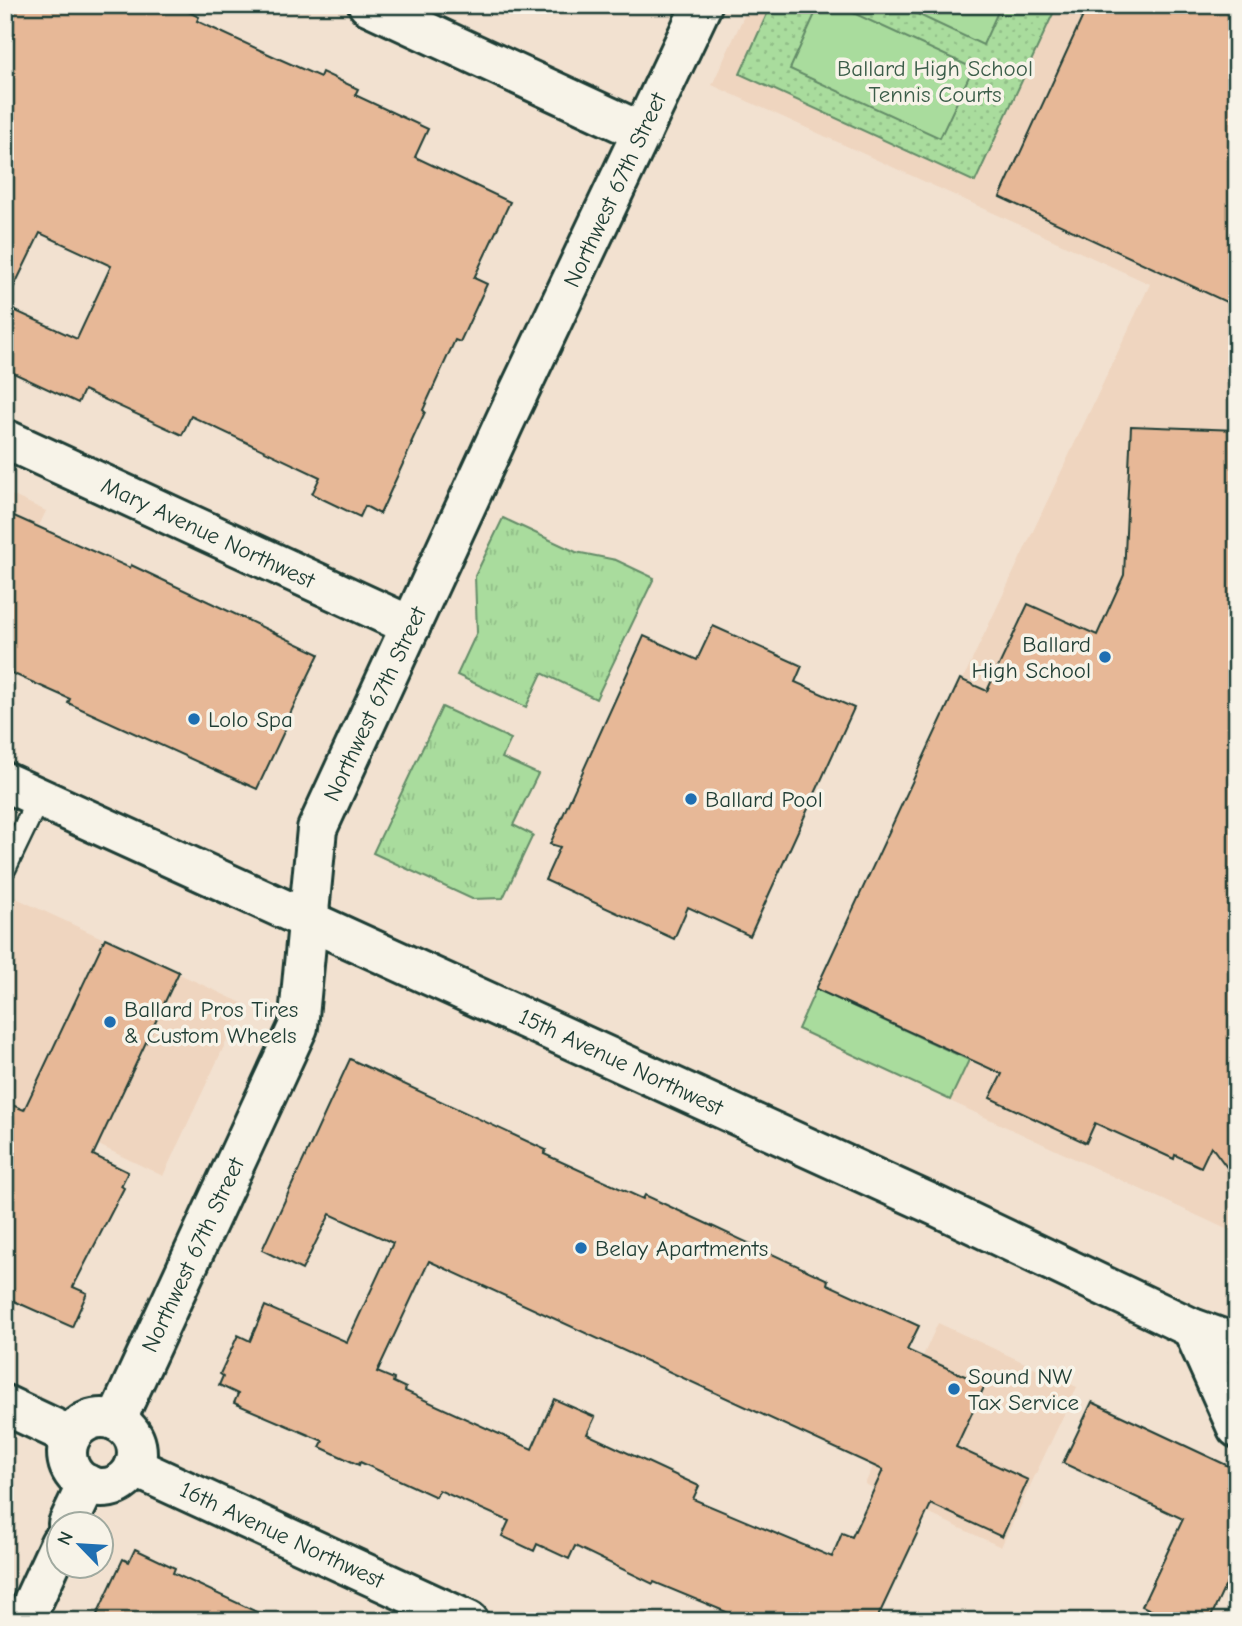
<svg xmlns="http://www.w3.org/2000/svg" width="1242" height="1626" font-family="'Comic Neue',sans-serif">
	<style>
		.built { fill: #efd5bf }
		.grass { fill: url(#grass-tufts); stroke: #648c68; stroke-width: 2 }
		.park { fill: url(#park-dots); stroke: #648c68; stroke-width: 2 }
		.garden { fill: #a9dc9d; stroke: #648c68; stroke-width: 2 }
		.building { fill: #e7b897; stroke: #1f3d34; stroke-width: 2; fill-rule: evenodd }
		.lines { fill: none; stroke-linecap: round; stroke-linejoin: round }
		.service-casing { stroke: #1f3d34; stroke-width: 26 }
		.minor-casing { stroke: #1f3d34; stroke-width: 44 }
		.primary-casing { stroke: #1f3d34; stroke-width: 44 }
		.service { stroke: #f7f3e8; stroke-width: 21 }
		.minor { stroke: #f7f3e8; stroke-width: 38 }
		.primary { stroke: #f7f3e8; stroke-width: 38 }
		.poi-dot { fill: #1f6fb2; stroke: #f7f3e8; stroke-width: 2.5 }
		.labels { text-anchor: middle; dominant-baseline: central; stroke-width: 7; stroke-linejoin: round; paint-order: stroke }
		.park-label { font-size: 23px; fill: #3b5d49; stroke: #f7f3e8 }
		.street-label { font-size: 23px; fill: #1f3d34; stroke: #f7f3e8 }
		.poi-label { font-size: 23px; fill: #1f3d34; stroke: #f7f3e8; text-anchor: start }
	</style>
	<defs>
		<pattern id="grass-tufts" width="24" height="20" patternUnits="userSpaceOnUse" patternTransform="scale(1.75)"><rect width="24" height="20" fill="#a9dc9d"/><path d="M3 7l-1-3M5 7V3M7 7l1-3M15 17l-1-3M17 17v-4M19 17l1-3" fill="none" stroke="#91be88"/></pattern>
		<pattern id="park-dots" width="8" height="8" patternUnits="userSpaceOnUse" patternTransform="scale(1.75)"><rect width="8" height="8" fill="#a9dc9d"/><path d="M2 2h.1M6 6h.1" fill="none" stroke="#91be88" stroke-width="1.8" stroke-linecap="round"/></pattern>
	</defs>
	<rect width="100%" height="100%" fill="#f2e1d0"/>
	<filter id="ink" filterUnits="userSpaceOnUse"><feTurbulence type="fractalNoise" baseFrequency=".0143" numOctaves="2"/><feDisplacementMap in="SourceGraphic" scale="14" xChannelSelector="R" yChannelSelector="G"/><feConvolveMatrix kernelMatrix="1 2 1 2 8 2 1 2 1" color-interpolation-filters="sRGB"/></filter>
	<g filter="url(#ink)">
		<g class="built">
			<polygon points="749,5 1237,5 1237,1234 797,1030 1150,284 712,85"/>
			<polygon points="5,492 46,511 5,598"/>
			<polygon points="5,893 244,1004 163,1176 5,1100"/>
			<polygon points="938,1323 1077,1387 1001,1547 865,1484"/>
		</g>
		<g class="grass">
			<polygon points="503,518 576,552 616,560 654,578 596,699 542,673 526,707 457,675 477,632 475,576"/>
			<polygon points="442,707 511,739 502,758 538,774 513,825 533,835 503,898 472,899 373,853"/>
		</g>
		<polygon class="park" points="771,5 1057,5 975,182 740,74"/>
		<g class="garden">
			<polygon points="819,5 836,5 973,68 940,138 790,69"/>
			<polygon points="898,5 1001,5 983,45"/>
			<polygon points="816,989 969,1060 950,1100 798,1029"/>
		</g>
		<g class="building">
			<polygon points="5,5 175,5 199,17 197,21 275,57 320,77 322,72 358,89 355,95 428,129 415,157 510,202 474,278 487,284 460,342 455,340 423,410 425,412 411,443 412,444 380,514 365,506 360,517 312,494 320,477 191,416 182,435 84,390 78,403 5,369 5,306 77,339 111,266 40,233 5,305"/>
			<polygon points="1088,5 1237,5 1237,307 1000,197"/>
			<polygon points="1131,426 1237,430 1237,1181 1211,1146 1201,1167 1175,1155 1174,1159 1095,1123 1086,1143 990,1098 1002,1074 816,989 960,679 987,691 1028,604 1097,635 1124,575"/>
			<polygon points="5,512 130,568 131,565 319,654 287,720 289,721 257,789 68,703 70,699 5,670"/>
			<polygon points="713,626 802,666 795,682 854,708 750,936 688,907 674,939 545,880 560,847 550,844 644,636 697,660"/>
			<polygon points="105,938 179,972 93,1155 128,1172 121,1186 124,1188 73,1287 87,1293 72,1327 5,1297 5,1102 24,1110"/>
			<path d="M350,1059l196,91 -2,4 99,45 2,-4 56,26 127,59 -1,4 92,42 -12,24 78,35 -29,62 72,33 -26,57 -71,-33 -55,117h-128l-94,-39 -1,2 -78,-38 -6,13 -32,-15 -3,7 -32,-15 7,-15 -70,-31 -3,7 -76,-35 -1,3 -39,-18 3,-6 -89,-38 4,-9 -19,-9 4,-9 -3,-2 18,-39 12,6 15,-35 82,36 46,-99 -63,-29 -28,56 -40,-20zM429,1261l454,209 -31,67 -10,-4 -10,24 -139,-58 6,-13 -112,-52 8,-17 -41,-18 -22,50 -127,-58 1,-3 -13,-6 1,-3 -17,-7z"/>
			<polygon points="1092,1402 1237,1470 1237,1561 1209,1621 1174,1621 1142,1606 1183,1519 1063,1463"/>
			<polygon points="135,1549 175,1568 173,1573 276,1621 94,1621 123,1559 129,1562"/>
		</g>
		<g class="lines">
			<g class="service-casing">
				<polyline id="service" points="5,868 39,797"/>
			</g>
			<g class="minor-casing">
				<g id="minor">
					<polyline points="368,5 642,132"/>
					<polyline points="5,439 411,626"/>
					<polyline points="5,1405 71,1436"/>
					<circle cx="102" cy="1453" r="35"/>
					<polyline points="116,1421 298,1027 317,829 505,421 702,5"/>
					<polyline points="134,1467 469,1621"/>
					<polyline points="68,1524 87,1484"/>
					<polyline points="24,1621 60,1543"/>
				</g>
			</g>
			<g class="primary-casing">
				<g id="primary">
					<polyline points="5,782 936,1206 1192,1328 1237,1344"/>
					<polyline points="1192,1328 1237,1428"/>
				</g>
			</g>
			<use href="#service" class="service"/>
			<use href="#minor" class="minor"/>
			<use href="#primary" class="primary"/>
		</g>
	</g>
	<g class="poi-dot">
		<circle cx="1105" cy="657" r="7"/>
		<circle cx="194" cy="719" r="7"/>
		<circle cx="691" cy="799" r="7"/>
		<circle cx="110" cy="1022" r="7"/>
		<circle cx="581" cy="1248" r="7"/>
		<circle cx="954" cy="1389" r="7"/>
	</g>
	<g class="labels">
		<g class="park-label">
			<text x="935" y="68">Ballard High School<tspan x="935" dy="26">Tennis Courts</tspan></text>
		</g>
		<g class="street-label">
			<text transform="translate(615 190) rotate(-65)">Northwest 67th Street</text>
			<text transform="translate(208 533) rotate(25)">Mary Avenue Northwest</text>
			<text transform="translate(375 704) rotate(-65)">Northwest 67th Street</text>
			<text transform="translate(621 1062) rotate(25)">15th Avenue Northwest</text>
			<text transform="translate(193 1255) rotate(-65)">Northwest 67th Street</text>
			<text transform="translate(282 1535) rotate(25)">16th Avenue Northwest</text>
		</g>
		<g class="poi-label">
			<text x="1091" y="644" text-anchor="end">Ballard<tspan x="1091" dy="26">High School</tspan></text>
			<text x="208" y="719">Lolo Spa</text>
			<text x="705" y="799">Ballard Pool</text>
			<text x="124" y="1009">Ballard Pros Tires<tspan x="124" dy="26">&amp; Custom Wheels</tspan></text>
			<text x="595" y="1248">Belay Apartments</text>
			<text x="968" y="1376">Sound NW<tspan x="968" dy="26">Tax Service</tspan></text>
		</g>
	</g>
	<rect width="1242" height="1626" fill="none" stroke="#f7f3e8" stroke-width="28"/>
	<rect x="14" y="14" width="1214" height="1598" fill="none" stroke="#1f3d34" stroke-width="2.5" filter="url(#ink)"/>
	<g transform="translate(80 1545) rotate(295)"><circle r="33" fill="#f7f3e8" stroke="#a1aaa0" stroke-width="2"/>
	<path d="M0-5L12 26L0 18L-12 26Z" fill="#1f6fb2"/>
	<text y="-10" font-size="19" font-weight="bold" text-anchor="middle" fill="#1f3d34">N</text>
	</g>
</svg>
